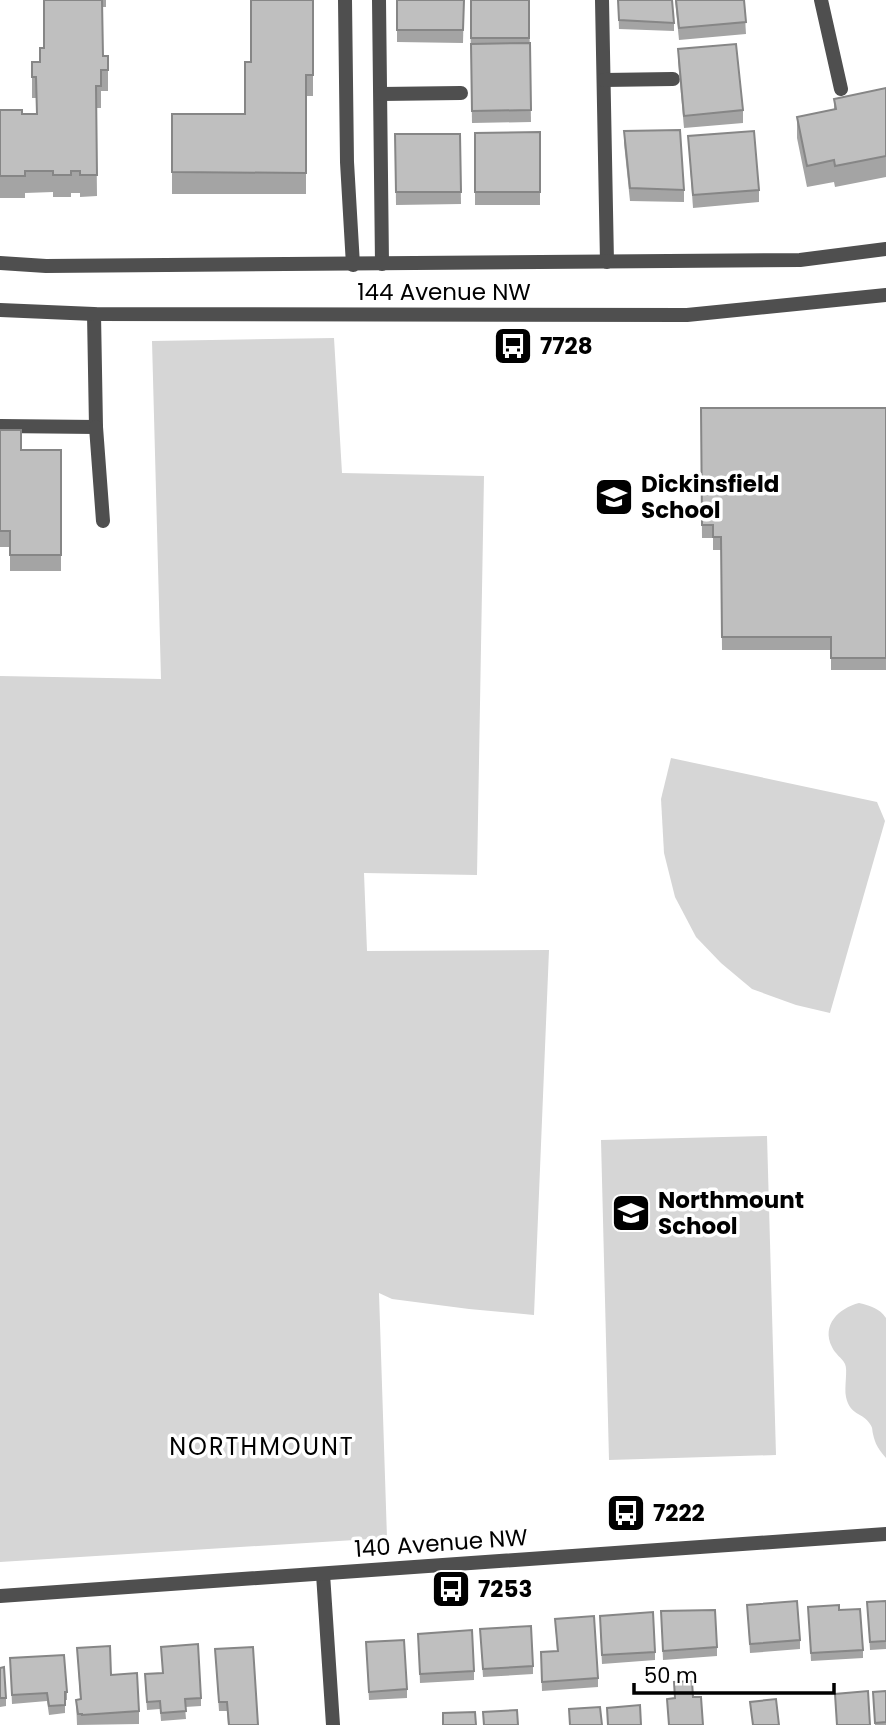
<svg xmlns="http://www.w3.org/2000/svg" width="886" height="1725" font-family="Poppins,sans-serif">
	<style>
		.green { fill: #d6d6d6 }
		.lines { fill: none; stroke-linecap: round; stroke-linejoin: round }
		.service { stroke: #4f4f4f; stroke-width: 14 }
		.minor { stroke: #4f4f4f; stroke-width: 14 }
		.tertiary { stroke: #4f4f4f; stroke-width: 14 }
		.wall { fill: #a4a4a4 }
		.building { fill: #bfbfbf; stroke: #868686; stroke-width: 2 }
		.labels { text-anchor: middle; dominant-baseline: central; stroke-width: 7; stroke-linejoin: round; paint-order: stroke }
		.street-label { font-size: 23px; fill: #000; stroke: #fff }
		.poi-label { font-size: 23px; font-weight: bold; fill: #000; stroke: #fff; text-anchor: start }
		.neighbourhood-label { font-size: 24px; letter-spacing: 2px; fill: #000; stroke: #fff }
	</style>
	<rect width="100%" height="100%" fill="#fff"/>
	<g class="green">
		<polygon points="334,338 342,473 484,476 477,875 364,873 367,951 549,950 534,1315 469,1309 392,1299 379,1293 387,1538 0,1562 0,676 161,679 152,341"/>
		<polygon points="671,758 877,802 885,821 830,1013 796,1005 752,989 721,963 696,937 675,897 664,853 661,799"/>
		<polygon points="767,1136 776,1455 609,1460 601,1140"/>
		<path d="M859,1303c12,3 20,5 27,15v140c-7,-8 -11,-14 -13,-24 -1,-4 0,-6 -3,-10 -7,-12 -20,-8 -24,-27 -2,-10 2,-27 -1,-33 -3,-6 -10,-10 -13,-17 -11,-22 7,-39 27,-44z"/>
	</g>
	<g class="lines">
		<g class="service">
			<polyline points="345,0 347,162 353,265"/>
			<polyline points="379,0 382,264"/>
			<polyline points="602,0 607,262"/>
			<polyline points="821,0 841,89"/>
			<polyline points="604,80 673,79"/>
			<polyline points="381,94 461,93"/>
			<polyline points="0,426 96,427 94,314"/>
			<polyline points="96,427 103,521"/>
		</g>
		<polyline class="minor" points="323,1574 333,1725"/>
		<g class="tertiary">
			<polyline points="0,263 46,266 800,260 886,249"/>
			<polyline points="0,310 94,314 687,315 886,295"/>
			<polyline points="0,1596 886,1534"/>
		</g>
	</g>
	<g class="wall">
		<polygon points="44,0 106,0 106,7 103,7 103,56 108,56 108,91 101,91 101,108 96,108 97,196 80,197 80,193 71,193 71,197 53,197 53,192 25,193 25,198 0,198 0,110 22,114 36,114 36,98 32,98 32,62 40,62 44,48"/>
		<polygon points="313,0 313,96 306,96 306,194 172,194 172,114 245,114 251,62"/>
		<polygon points="397,0 464,0 463,43 397,42"/>
		<polygon points="470,0 529,0 531,122 472,123"/>
		<polygon points="618,0 674,23 674,31 619,29"/>
		<polygon points="675,0 744,0 746,34 679,40"/>
		<polygon points="678,49 743,110 743,123 684,128 678,61"/>
		<polygon points="886,88 886,177 835,187 834,182 807,187 797,138 797,117 834,110 834,99"/>
		<polygon points="624,131 684,190 684,202 630,201 624,143"/>
		<polygon points="540,132 540,205 475,205 475,133"/>
		<polygon points="395,134 460,134 461,204 396,205"/>
		<polygon points="688,136 759,190 759,202 693,208"/>
		<polygon points="701,408 886,408 886,670 831,670 831,650 722,650 721,550 713,550 713,538 702,538"/>
		<polygon points="0,430 21,450 61,450 61,571 10,571 10,547 0,547"/>
		<polygon points="886,1601 886,1649 870,1650 867,1602"/>
		<polygon points="747,1605 800,1640 800,1649 750,1653"/>
		<polygon points="808,1607 839,1610 863,1650 863,1658 811,1661"/>
		<polygon points="661,1611 717,1647 717,1656 663,1660"/>
		<polygon points="555,1619 598,1678 598,1687 542,1691 541,1661 557,1651"/>
		<polygon points="600,1624 655,1652 655,1660 602,1664"/>
		<polygon points="480,1629 533,1666 533,1674 483,1677"/>
		<polygon points="418,1634 474,1671 474,1680 420,1683"/>
		<polygon points="366,1642 407,1689 407,1698 369,1700"/>
		<polygon points="77,1648 111,1675 139,1711 139,1724 77,1725 76,1700 80,1699"/>
		<polygon points="215,1649 258,1725 228,1725 227,1711 219,1711"/>
		<polygon points="10,1658 67,1692 67,1700 65,1700 65,1713 49,1715 47,1701 12,1704"/>
		<polygon points="0,1668 6,1698 6,1706 0,1707"/>
		<polygon points="145,1682 201,1698 201,1706 185,1707 186,1719 161,1721 160,1709 147,1710"/>
		<polygon points="886,1691 886,1725 875,1725 873,1692"/>
	</g>
	<g class="building">
		<polygon points="44,0 102,0 103,56 108,56 108,70 101,70 101,86 96,86 97,175 80,175 80,171 71,171 71,175 53,175 53,171 25,171 25,176 0,176 0,110 22,110 22,114 37,114 36,77 32,77 32,62 40,62 40,48 44,48"/>
		<polygon points="251,0 313,0 313,75 306,75 306,173 172,172 172,114 245,114 245,62 251,62"/>
		<polygon points="397,0 464,0 463,30 397,30"/>
		<rect x="471" y="0" width="58" height="38"/>
		<polygon points="618,0 672,0 674,23 619,20"/>
		<polygon points="676,0 744,0 746,22 679,28"/>
		<polygon points="530,43 531,110 472,111 471,44"/>
		<polygon points="736,44 743,110 684,116 678,49"/>
		<polygon points="886,88 886,156 835,166 834,160 807,166 797,117 836,109 834,99"/>
		<polygon points="680,130 684,190 630,188 624,131"/>
		<polygon points="754,131 759,190 693,195 688,136"/>
		<polygon points="540,132 540,192 475,192 475,133"/>
		<polygon points="395,134 460,134 461,192 396,192"/>
		<polygon points="701,408 886,408 886,658 831,658 831,637 722,637 721,537 713,537 713,525 702,525"/>
		<polygon points="0,430 21,430 21,450 61,450 61,555 10,555 10,531 0,531"/>
		<polygon points="797,1601 800,1640 750,1644 747,1605"/>
		<polygon points="886,1601 886,1641 870,1642 867,1602"/>
		<polygon points="839,1605 839,1610 860,1609 863,1650 811,1653 808,1607"/>
		<polygon points="715,1610 717,1647 663,1651 661,1611"/>
		<polygon points="653,1612 655,1652 602,1655 600,1616"/>
		<polygon points="594,1616 598,1678 542,1682 541,1652 558,1651 555,1619"/>
		<polygon points="531,1626 533,1666 483,1669 480,1629"/>
		<polygon points="472,1630 474,1671 420,1674 418,1634"/>
		<polygon points="404,1640 407,1689 369,1692 366,1642"/>
		<polygon points="198,1644 201,1698 185,1699 186,1711 161,1713 160,1701 147,1702 145,1674 163,1673 161,1647"/>
		<polygon points="110,1646 111,1675 137,1673 139,1711 82,1715 82,1714 78,1714 76,1700 81,1699 77,1648"/>
		<polygon points="253,1647 258,1725 229,1725 227,1702 219,1702 215,1649"/>
		<polygon points="64,1655 67,1692 65,1692 65,1705 49,1706 47,1693 12,1695 10,1658"/>
		<polygon points="4,1667 6,1698 0,1698 0,1668"/>
		<polygon points="692,1681 693,1697 701,1697 703,1725 669,1725 667,1699 675,1698 674,1682"/>
		<polygon points="868,1691 870,1725 837,1725 835,1694"/>
		<polygon points="886,1691 886,1722 875,1723 873,1692"/>
		<polygon points="776,1699 779,1725 753,1725 750,1702"/>
		<polygon points="640,1705 641,1725 608,1725 607,1708"/>
		<polygon points="600,1707 602,1725 570,1725 569,1709"/>
		<polygon points="517,1710 518,1725 484,1725 483,1712"/>
		<polygon points="475,1712 476,1725 443,1725 443,1713"/>
	</g>
	<defs>
		<g id="bus-square" transform="scale(2.0125)"><rect x="-9" y="-9" width="18" height="18" rx="4" fill="#000" stroke="#fff"/><path d="M-5-6H5V4H4V6H2V4H-2V6H-4V4H-5ZM-3.5-4V0h7V-4ZM-3.5 1.2v1.5H-2V1.2ZM2 1.2v1.5H3.5V1.2Z" fill="#fff"/></g>
		<g id="school-square" transform="scale(2.0125)"><rect x="-9" y="-9" width="18" height="18" rx="4" fill="#000" stroke="#fff"/><path d="M0-5L7-2L0 1L-7-2ZM-4 1L0 2.5L4 1V4Q0 6-4 4Z" fill="#fff"/></g>
	</defs>
	<g fill-rule="evenodd">
		<use href="#bus-square" x="513" y="346"/>
		<use href="#school-square" x="614" y="497"/>
		<use href="#school-square" x="631" y="1213"/>
		<use href="#bus-square" x="626" y="1513"/>
		<use href="#bus-square" x="451" y="1589"/>
	</g>
	<g class="labels">
		<g class="street-label">
			<text x="444" y="292">144 Avenue NW</text>
			<text transform="translate(441 1543) rotate(-4)">140 Avenue NW</text>
		</g>
		<g class="poi-label">
			<text x="540" y="346">7728</text>
			<text x="641" y="484">Dickinsfield<tspan x="641" dy="26">School</tspan></text>
			<text x="658" y="1200">Northmount<tspan x="658" dy="26">School</tspan></text>
			<text x="653" y="1513">7222</text>
			<text x="478" y="1589">7253</text>
		</g>
		<g class="neighbourhood-label">
			<text x="262" y="1446">NORTHMOUNT</text>
		</g>
	</g>
	<path d="M634 1683v10h200v-10" fill="none" stroke="#000000" stroke-width="3.5"/>
	<text x="644" y="1683" font-size="21" fill="#000000" stroke="#ffffff" stroke-width="5" paint-order="stroke">50 m</text>
</svg>
